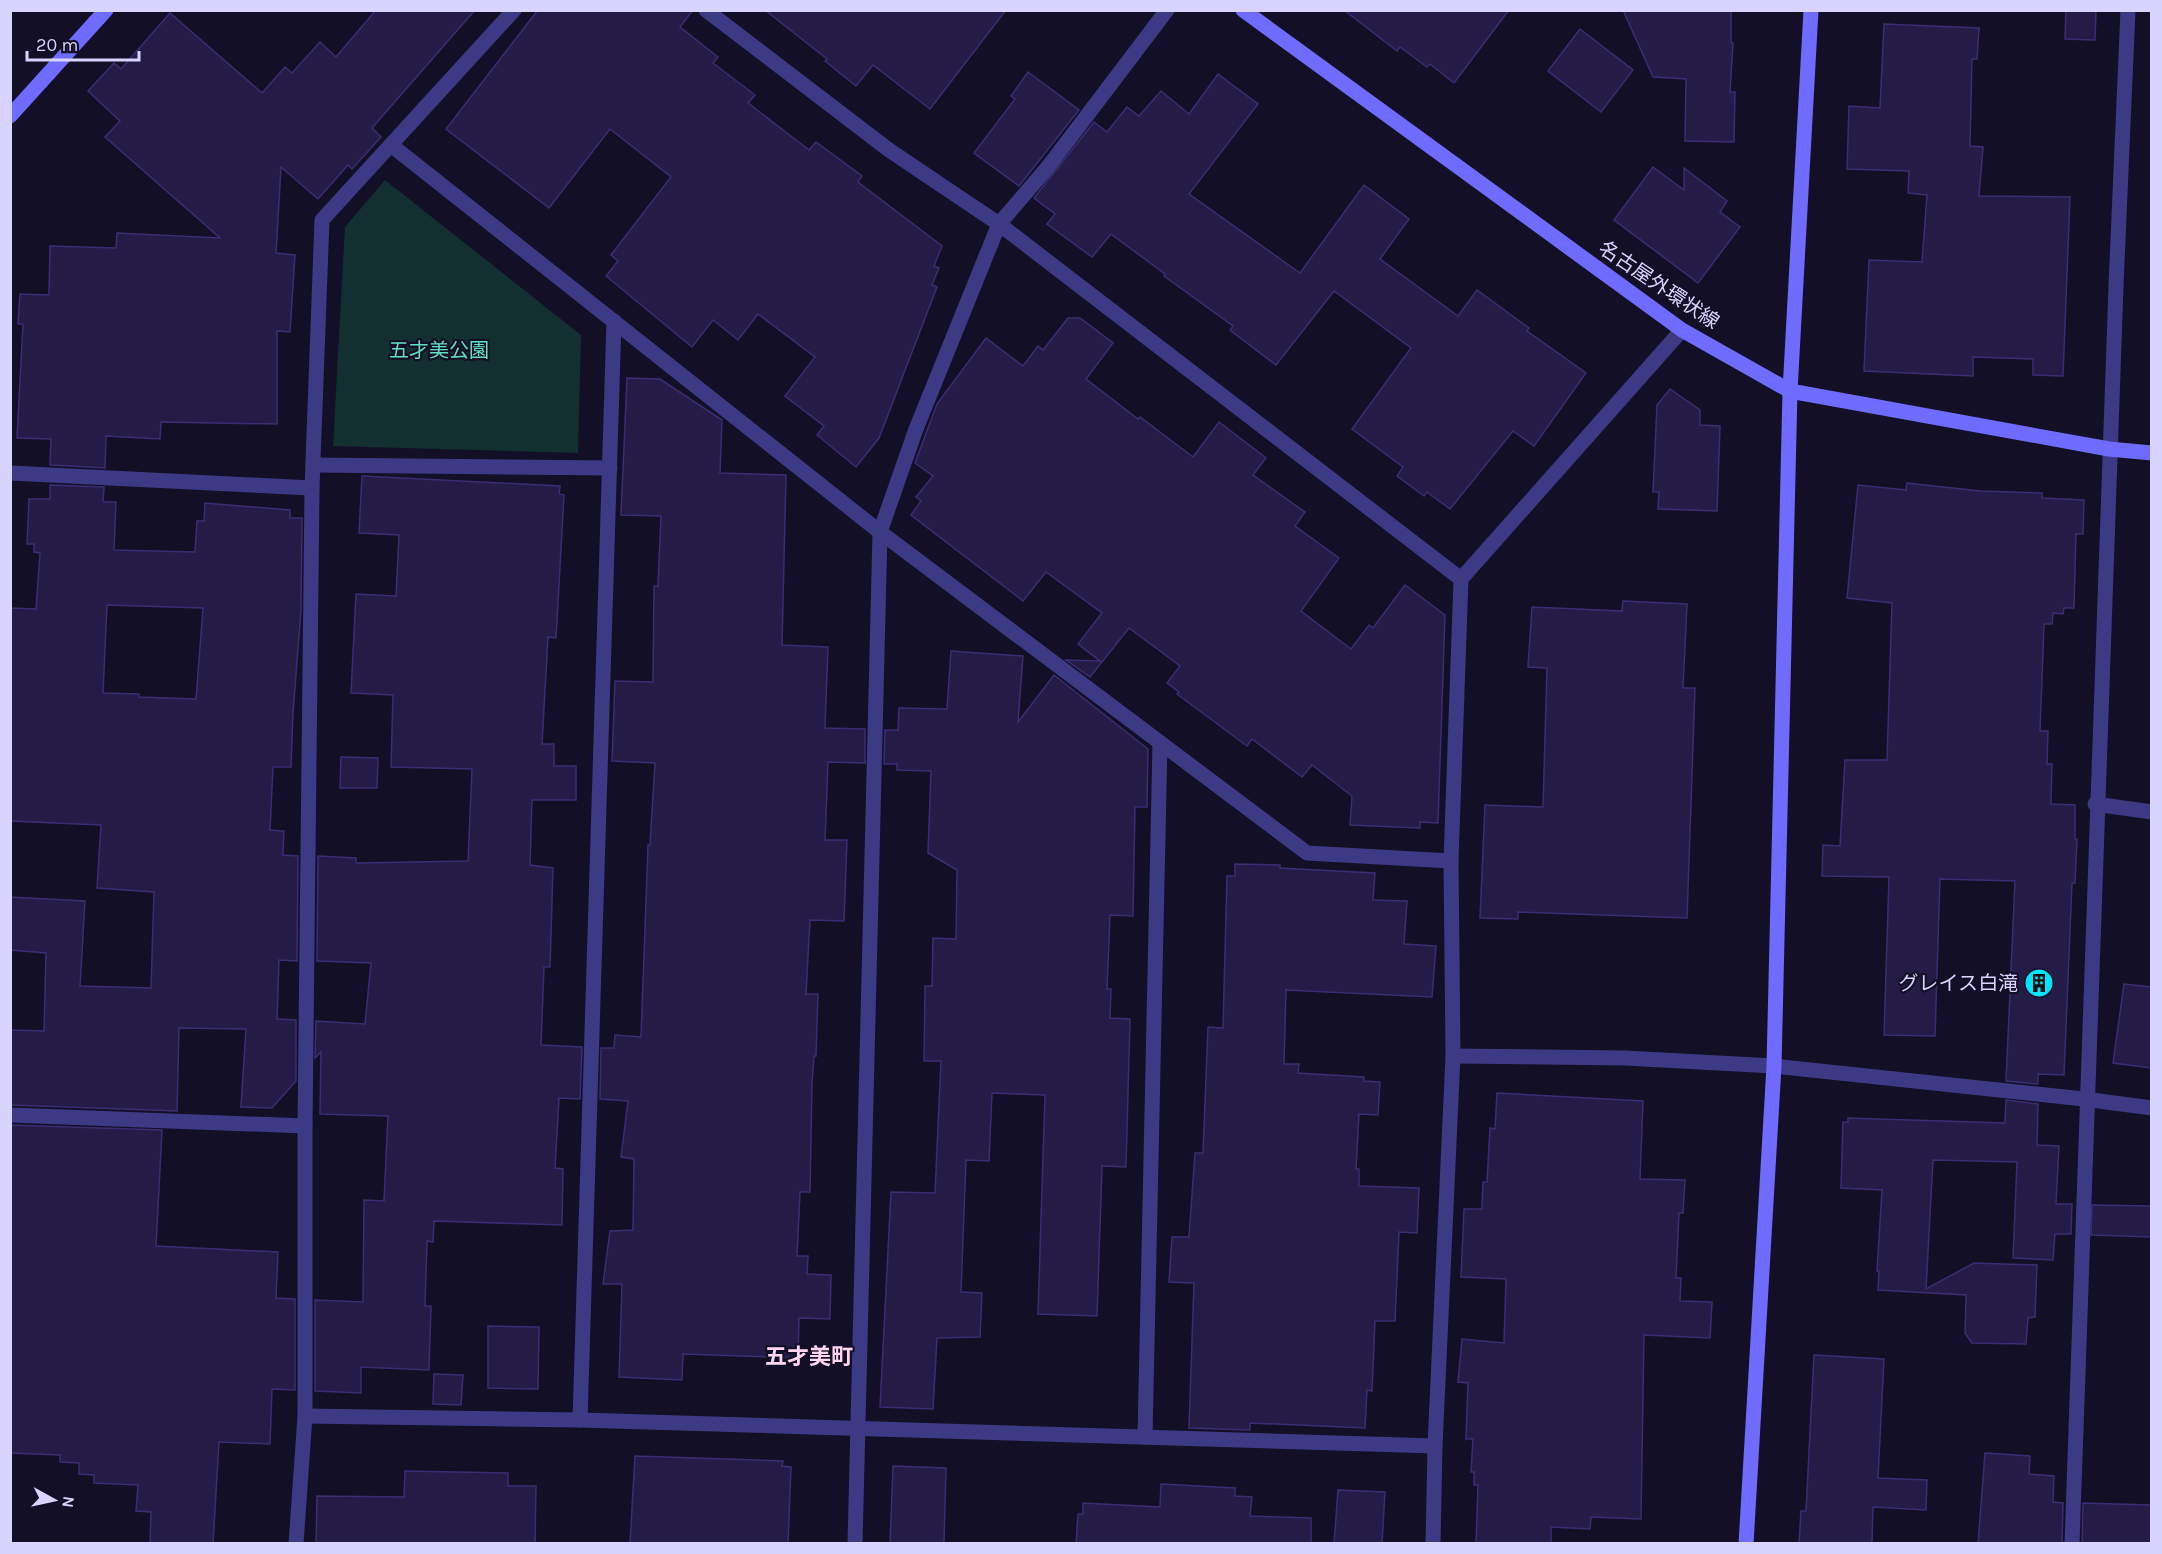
<svg xmlns="http://www.w3.org/2000/svg" width="2162" height="1554" font-family="Karla,'Noto Sans JP',sans-serif">
	<style>
		.green { fill: #12302f }
		.building { fill: #241b47; stroke: #3b2d73; stroke-width: 1.5; fill-rule: evenodd }
		.lines { fill: none; stroke-linecap: round; stroke-linejoin: round }
		.street { stroke: #3d3a85; stroke-width: 15 }
		.secondary { stroke: #6f6bff; stroke-width: 15 }
		.labels { text-anchor: middle; dominant-baseline: central; stroke-width: 4.5; stroke-linejoin: round; paint-order: stroke }
		.street-label { font-size: 20px; fill: #d9d4ff; stroke: #130f26 }
		.park-label { font-size: 20px; fill: #5fe0c0; stroke: #130f26 }
		.poi-label { font-size: 20px; fill: #d9d4ff; stroke: #130f26; text-anchor: end }
		.quarter-label { font-size: 22px; font-weight: bold; fill: #ffd6f0; stroke: #130f26 }
	</style>
	<rect width="100%" height="100%" fill="#130f26"/>
	<polygon class="green" points="385,180 581,335 578,453 333,446 345,227"/>
	<g class="building">
		<polygon points="376,10 475,10 372,128 381,137 352,169 348,165 318,199 281,167 276,253 295,255 290,332 277,331 277,424 161,422 160,439 106,436 105,468 50,465 51,439 17,438 23,324 18,324 20,294 49,295 50,246 116,248 117,233 220,238 105,137 120,121 88,91 114,63 121,69 170,13 262,93 285,67 292,73 320,42 336,57"/>
		<polygon points="538,10 693,10 680,27 718,57 713,63 755,95 748,103 809,150 816,142 862,176 858,182 942,246 934,266 939,268 932,285 937,287 879,438 856,467 817,435 824,426 785,396 815,357 758,314 738,340 713,320 692,347 606,276 618,261 611,255 671,177 610,129 549,208 446,129"/>
		<polygon points="765,10 1006,10 930,109 873,65 856,86 825,61 827,59"/>
		<polygon points="1344,10 1509,10 1454,83 1430,64 1427,67 1400,47 1397,51"/>
		<polygon points="1623,10 1731,10 1731,43 1733,43 1730,92 1735,92 1734,142 1685,141 1686,79 1653,77"/>
		<polygon points="2066,10 2096,10 2095,40 2065,39"/>
		<polygon points="1884,24 1979,28 1977,59 1972,59 1970,146 1983,147 1979,196 2070,197 2063,376 2033,375 2033,359 1973,357 1973,376 1864,371 1869,260 1922,262 1927,195 1908,193 1909,171 1847,169 1849,106 1880,108"/>
		<polygon points="1580,29 1633,70 1601,112 1548,71"/>
		<polygon points="1028,72 1079,110 1019,186 974,153 1015,99 1011,96"/>
		<polygon points="1218,74 1258,104 1189,194 1300,273 1364,185 1409,219 1380,259 1458,316 1477,290 1529,328 1527,331 1586,373 1534,446 1513,431 1450,509 1427,492 1424,496 1397,476 1403,467 1352,429 1411,348 1334,291 1276,365 1230,330 1233,326 1164,276 1165,274 1111,234 1092,257 1047,224 1055,214 1034,198 1094,122 1107,132 1127,107 1139,116 1161,91 1189,114"/>
		<polygon points="1653,167 1684,190 1684,168 1727,201 1720,212 1740,227 1698,283 1614,220"/>
		<polygon points="1068,318 1080,318 1113,343 1086,379 1138,419 1140,417 1193,457 1219,422 1266,458 1253,475 1305,512 1295,526 1339,558 1301,611 1351,649 1369,625 1373,628 1405,585 1445,615 1438,823 1420,822 1420,828 1350,825 1352,796 1312,765 1302,777 1252,739 1247,746 1177,694 1179,692 1167,683 1180,666 1129,628 1090,677 1066,660 1100,661 1078,644 1102,613 1046,572 1023,601 911,515 921,501 916,497 933,476 915,463 937,404 986,338 1023,366 1038,346 1043,350"/>
		<polygon points="627,378 660,379 722,420 720,473 786,475 782,645 828,647 825,728 865,729 865,763 828,762 825,840 847,840 844,921 810,920 806,994 818,994 816,1056 814,1056 812,1085 810,1192 800,1192 797,1256 808,1256 807,1274 831,1275 830,1319 799,1318 798,1358 683,1354 682,1380 619,1377 622,1284 603,1284 610,1231 633,1230 634,1159 621,1157 628,1101 600,1099 601,1048 614,1048 615,1035 641,1037 648,845 650,845 655,763 612,761 615,681 653,682 654,586 658,586 661,516 621,515"/>
		<polygon points="1670,389 1700,410 1700,425 1720,426 1717,511 1658,509 1659,492 1653,492 1657,405"/>
		<polygon points="362,476 560,486 559,494 564,495 556,638 548,637 542,744 554,744 554,766 576,766 576,800 532,800 530,865 553,868 550,967 544,967 541,1045 582,1047 580,1099 559,1098 555,1168 563,1169 562,1225 434,1221 433,1242 427,1241 425,1306 431,1306 429,1370 361,1367 361,1393 315,1391 315,1300 363,1302 364,1200 384,1201 388,1116 320,1114 321,1052 315,1058 316,1021 365,1024 371,963 317,961 318,856 356,858 356,863 468,861 472,769 391,767 393,695 351,693 356,594 396,596 399,535 359,533"/>
		<polygon points="1907,483 1980,491 2042,493 2042,498 2084,500 2083,534 2076,534 2074,608 2064,608 2063,614 2053,613 2052,624 2044,624 2040,731 2048,731 2047,764 2052,764 2051,804 2075,805 2075,839 2077,839 2075,883 2072,883 2064,1075 2038,1074 2038,1084 2006,1081 2015,881 1940,879 1935,1036 1884,1035 1889,877 1822,876 1823,845 1840,846 1845,760 1887,760 1892,603 1847,598 1858,485 1906,490"/>
		<path d="M50,485l54,2 -1,15h13l-2,48 81,2 2,-31h7l1,-18 85,7v8h12l-1,92 -8,103 -2,54h-18l-3,63 14,1 -1,24 15,1 -1,105 -18,-1 -2,59 19,1v61l-24,27 -31,-1 5,-78 -67,-1 -2,83 -167,-6v-75l34,1 2,-78 -36,-3v-53l75,4 -5,85 71,2 3,-96 -57,-4 4,-63 -91,-4v-213l26,1 4,-56 -6,-1v-8h-7l2,-45h21zM107,605l96,3 -7,91 -57,-2v-3l-36,-1z"/>
		<polygon points="1623,601 1687,604 1683,688 1695,688 1687,918 1518,912 1518,919 1480,918 1485,805 1543,807 1547,668 1528,667 1532,607 1622,611"/>
		<polygon points="951,651 1023,656 1018,722 1054,675 1148,749 1147,807 1135,807 1133,916 1110,915 1107,989 1111,989 1110,1018 1130,1019 1126,1167 1102,1166 1097,1316 1038,1314 1045,1095 992,1093 989,1161 966,1160 961,1292 982,1293 980,1337 937,1338 933,1409 880,1407 891,1192 935,1193 941,1061 924,1061 925,986 932,986 933,938 956,939 957,870 928,853 931,771 897,770 897,764 884,764 885,730 898,730 899,708 947,709"/>
		<polygon points="341,757 378,758 377,788 340,788"/>
		<polygon points="1235,864 1280,865 1280,868 1375,873 1373,900 1407,901 1404,944 1436,946 1432,997 1286,990 1284,1064 1299,1064 1298,1073 1364,1077 1364,1081 1380,1082 1378,1115 1359,1114 1356,1169 1359,1169 1359,1186 1419,1188 1417,1233 1399,1232 1395,1321 1375,1321 1372,1391 1367,1390 1365,1428 1250,1423 1250,1430 1189,1428 1194,1283 1169,1282 1172,1237 1189,1237 1195,1153 1203,1153 1208,1027 1223,1028 1227,876 1235,876"/>
		<polygon points="2124,984 2151,987 2151,1068 2113,1063"/>
		<polygon points="1497,1093 1643,1101 1640,1179 1685,1180 1683,1213 1679,1213 1676,1278 1681,1278 1680,1301 1712,1302 1710,1338 1644,1335 1641,1519 1591,1517 1590,1529 1551,1527 1551,1544 1476,1544 1478,1485 1474,1485 1474,1472 1471,1472 1473,1439 1466,1439 1468,1383 1458,1382 1462,1339 1504,1343 1506,1279 1461,1277 1464,1209 1482,1209 1483,1182 1487,1182 1490,1128 1495,1129"/>
		<polygon points="2006,1100 2038,1104 2037,1145 2059,1146 2056,1204 2072,1204 2071,1234 2055,1234 2053,1260 2013,1258 2017,1162 1933,1160 1926,1289 1974,1263 2037,1265 2035,1317 2028,1318 2026,1344 1972,1343 1965,1333 1966,1295 1878,1290 1879,1271 1877,1271 1882,1190 1841,1188 1843,1122 1848,1122 1848,1118 2005,1123"/>
		<polygon points="10,1125 162,1130 156,1246 278,1252 276,1298 295,1299 295,1390 272,1389 270,1444 219,1442 213,1544 150,1544 151,1512 136,1511 138,1485 94,1483 94,1475 79,1474 79,1463 60,1462 60,1455 10,1453"/>
		<polygon points="2092,1205 2151,1206 2151,1237 2091,1235"/>
		<polygon points="488,1326 539,1327 538,1389 488,1388"/>
		<polygon points="1814,1355 1884,1359 1878,1478 1927,1480 1926,1510 1873,1507 1872,1544 1799,1544 1801,1511 1806,1511"/>
		<polygon points="434,1374 463,1375 461,1405 433,1404"/>
		<polygon points="1985,1453 2030,1456 2029,1474 2054,1476 2053,1502 2063,1503 2062,1544 1978,1544"/>
		<polygon points="635,1456 783,1461 782,1466 791,1467 788,1544 630,1544"/>
		<polygon points="893,1466 946,1468 944,1544 890,1544"/>
		<polygon points="405,1471 508,1473 508,1486 536,1486 535,1544 316,1544 317,1496 404,1497"/>
		<polygon points="1161,1484 1235,1488 1235,1496 1252,1497 1250,1516 1311,1518 1311,1544 1076,1544 1078,1514 1083,1514 1083,1503 1160,1507"/>
		<polygon points="1338,1490 1385,1492 1382,1544 1334,1544"/>
		<polygon points="2083,1503 2151,1505 2151,1544 2082,1544"/>
	</g>
	<g class="lines">
		<g class="street">
			<polyline points="706,10 889,150 999,224 1461,579"/>
			<polyline points="391,145 880,532 1307,853 1451,861"/>
			<polyline points="313,465 610,468"/>
			<polyline points="10,473 312,488"/>
			<polyline points="2095,804 2152,812"/>
			<polyline points="1453,1056 1625,1058 1774,1066 2084,1099 2152,1108"/>
			<polyline points="10,1115 305,1126"/>
			<polyline points="305,1416 580,1420 1435,1446"/>
			<polyline points="580,1420 614,321"/>
			<polyline points="1145,1437 1160,743"/>
			<polyline points="296,1544 305,1416 305,1126 312,488 322,220 514,10"/>
			<polyline points="855,1544 880,532 916,429 999,224 1048,167 1167,10"/>
			<polyline points="1433,1544 1435,1446 1453,1056 1451,861 1461,579 1682,330"/>
			<path d="M2072,1544c14,-512 33,-1023 56,-1534"/>
		</g>
		<g class="secondary">
			<polyline points="1243,10 1682,330 1790,391 2109,449 2152,453"/>
			<polyline points="10,116 106,10"/>
			<polyline points="1746,1544 1774,1066 1790,391 1811,10"/>
		</g>
	</g>
	<defs>
		<g id="building-disc" transform="scale(1.5)"><circle r="9.5" fill="#00e5ff" stroke="#130f26"/><path d="M-4-6H4V6H1V3H-1V6H-4ZM-2.5-4.3h1.7v1.8h-1.7ZM.8-4.3h1.7v1.8H.8ZM-2.5-1h1.7V.8h-1.7ZM.8-1h1.7V.8H.8Z" fill="#111"/></g>
	</defs>
	<g fill-rule="evenodd">
		<use href="#building-disc" x="2039" y="983"/>
	</g>
	<g class="labels">
		<g class="street-label">
			<text transform="translate(1659 285) rotate(34)">名古屋外環状線</text>
		</g>
		<g class="park-label">
			<text x="439" y="350">五才美公園</text>
		</g>
		<g class="poi-label">
			<text x="2018" y="983">グレイス白滝</text>
		</g>
		<g class="quarter-label">
			<text x="809" y="1357">五才美町</text>
		</g>
	</g>
	<rect width="2162" height="1554" fill="none" stroke="#d9d4ff" stroke-width="24"/>
	<g transform="translate(54 1500) rotate(98)" stroke="#130f26" stroke-width="4.5" paint-order="stroke">
	<path d="M0-4.5L10 22L0 15L-10 22Z" fill="#d9d4ff"/>
	<text y="-9" font-size="16" font-weight="bold" text-anchor="middle" fill="#d9d4ff">N</text>
	</g>
	<path d="M27 51v9h112v-9" fill="none" stroke="#d9d4ff" stroke-width="3"/>
	<text x="36" y="51" font-size="18" fill="#d9d4ff" stroke="#130f26" stroke-width="4.5" paint-order="stroke">20 m</text>
</svg>
